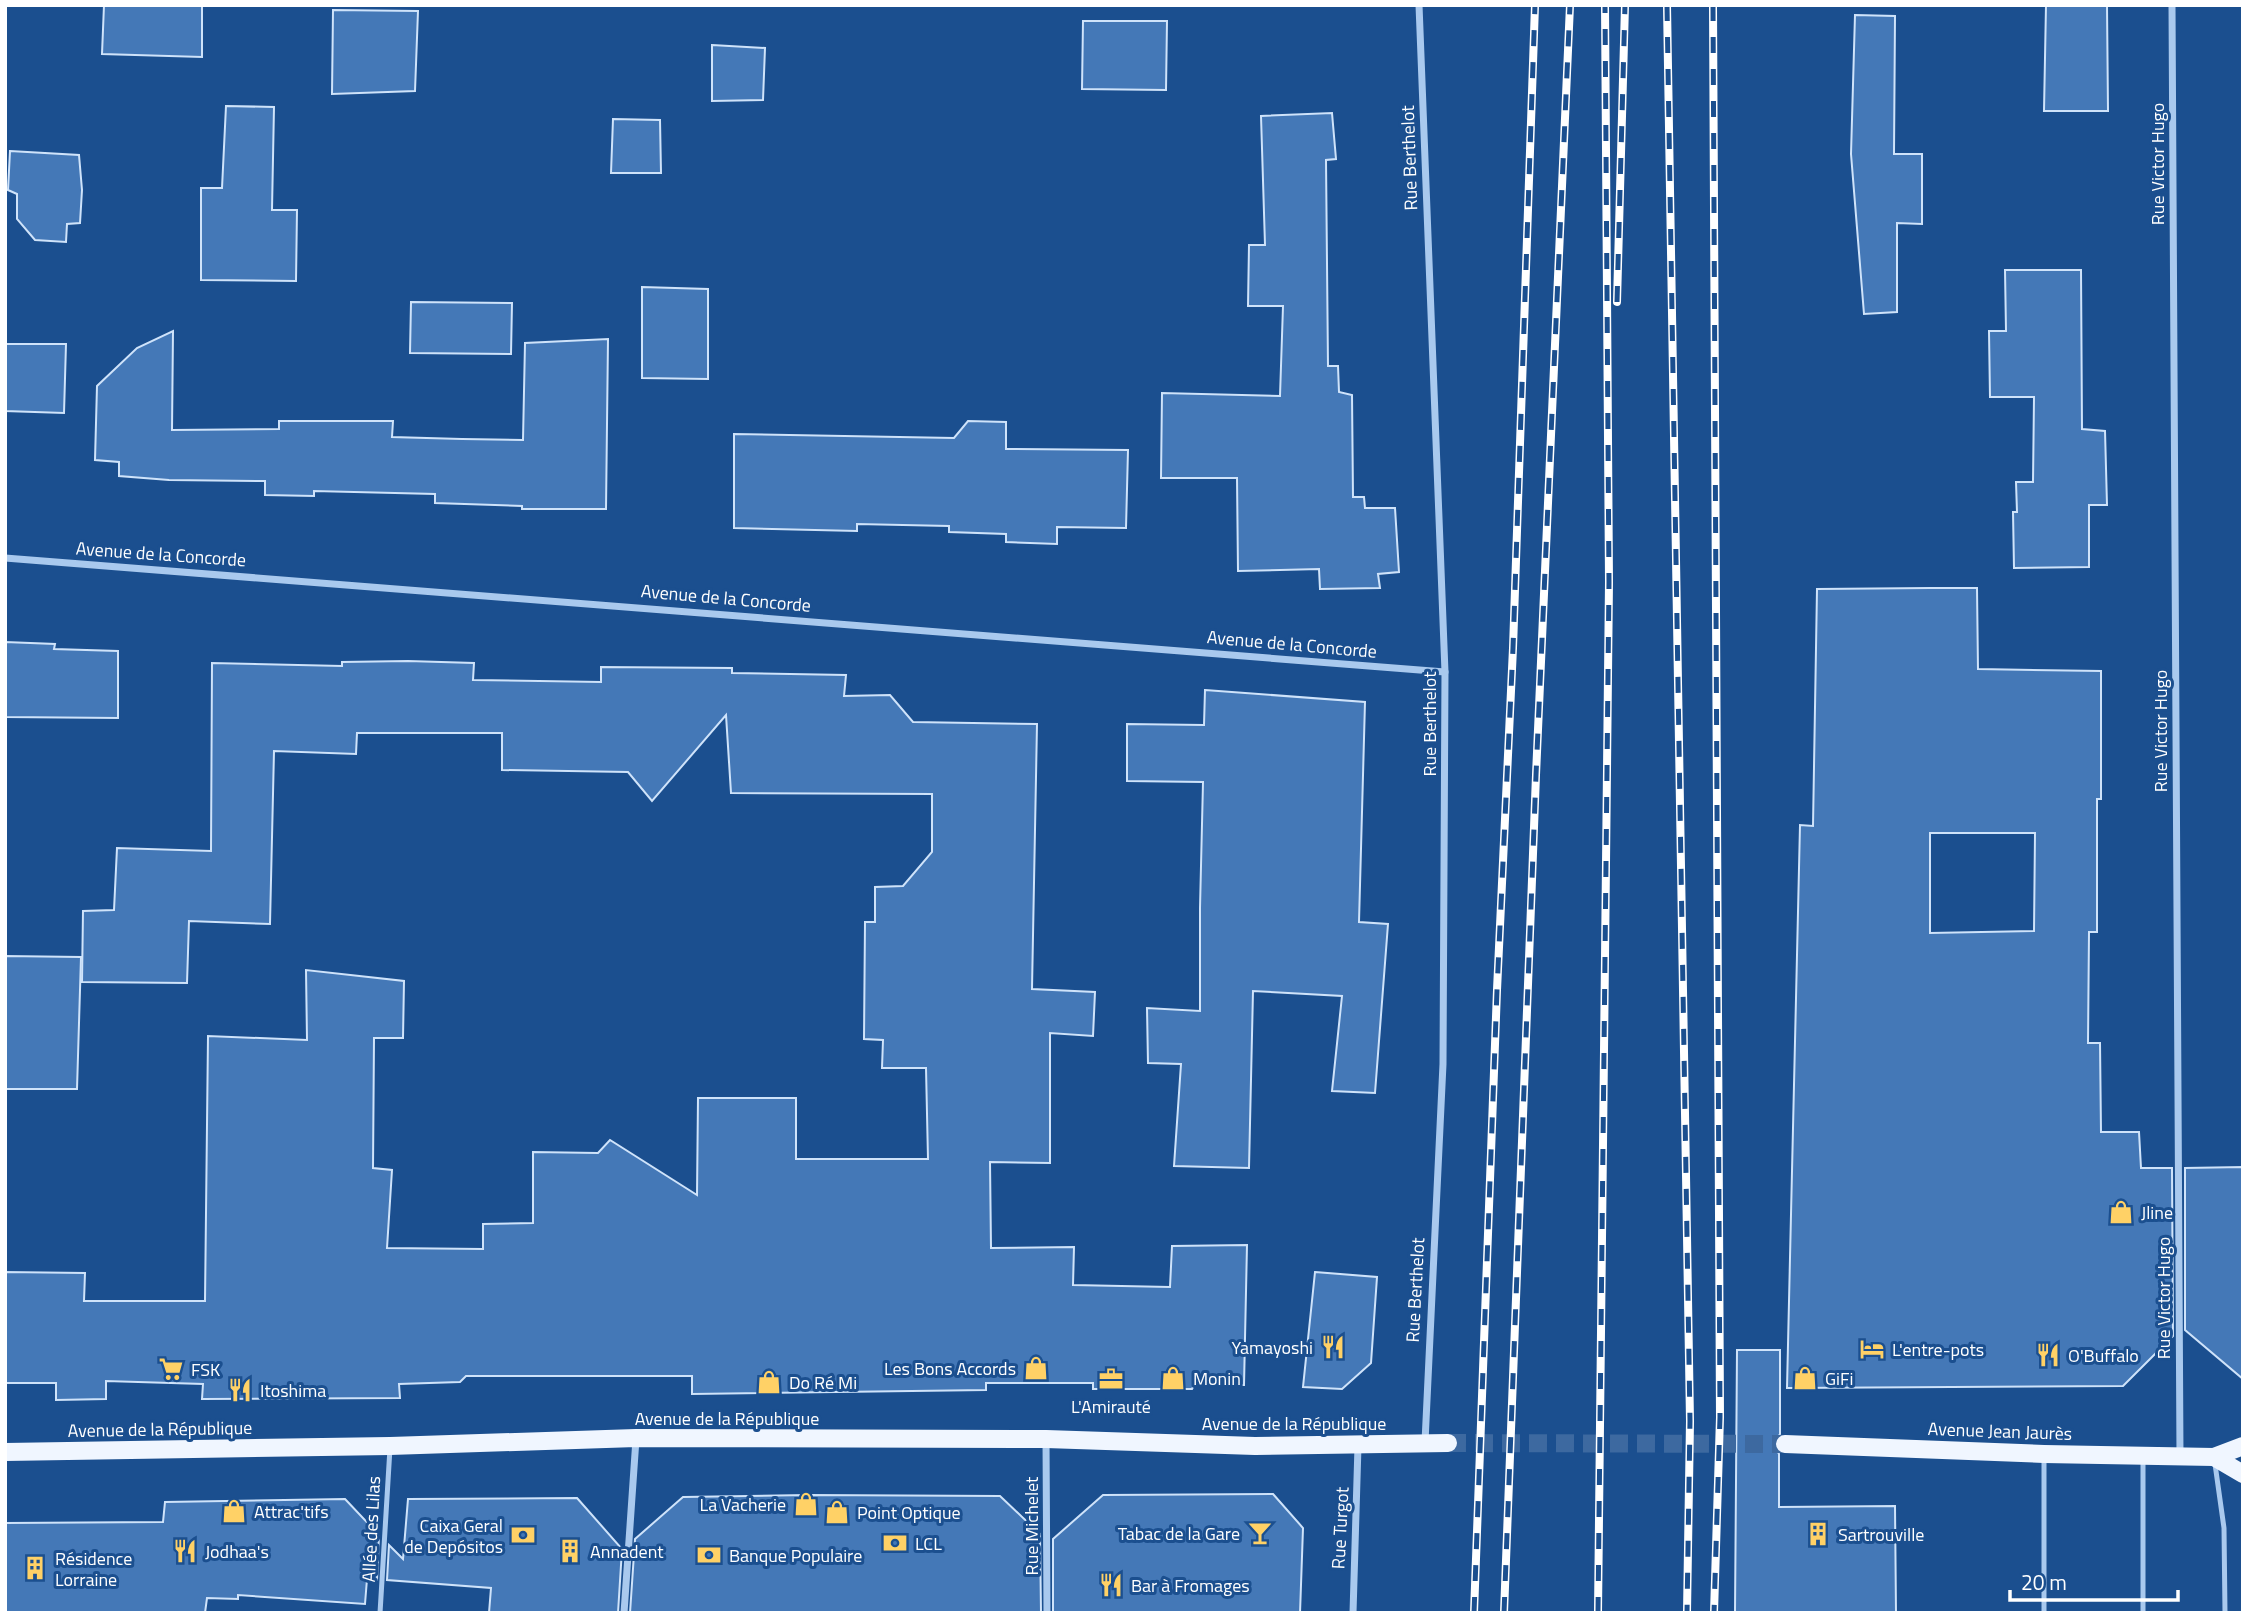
<svg xmlns="http://www.w3.org/2000/svg" width="2248" height="1618" font-family="'Titillium Web',sans-serif">
	<style>
		.building { fill: #4478b7; stroke: #cfe3fa; stroke-width: 2; fill-rule: evenodd }
		.lines { fill: none; stroke-linecap: round; stroke-linejoin: round }
		.primary-tunnel { stroke: #3d69a0; stroke-width: 18; stroke-dasharray: 18 9; stroke-linecap: butt }
		.service { stroke: #a9c9ee; stroke-width: 5 }
		.minor { stroke: #a9c9ee; stroke-width: 7 }
		.primary { stroke: #f0f6ff; stroke-width: 18 }
		.rail-casing { stroke: #fff; stroke-width: 8 }
		.rail { stroke: #1b4f8f; stroke-width: 5; stroke-dasharray: 16; stroke-linecap: butt }
		.labels { text-anchor: middle; dominant-baseline: central; stroke-width: 6; stroke-linejoin: round; paint-order: stroke }
		.street-label { font-size: 18px; fill: #fff; stroke: #1b4f8f }
		.poi-label { font-size: 18px; fill: #fff; stroke: #1b4f8f; text-anchor: start }
	</style>
	<rect width="100%" height="100%" fill="#1b4f8f"/>
	<g class="building">
		<polygon points="104,5 202,5 202,57 102,54"/>
		<polygon points="2046,5 2107,5 2108,111 2044,111"/>
		<polygon points="333,10 418,11 415,91 332,94"/>
		<polygon points="1855,15 1895,16 1894,154 1922,154 1922,224 1897,223 1897,312 1864,314 1851,154"/>
		<polygon points="1083,21 1167,21 1166,90 1082,89"/>
		<polygon points="712,45 765,48 763,100 712,101"/>
		<polygon points="226,106 274,107 272,210 297,210 296,281 201,280 201,188 222,188"/>
		<polygon points="1332,113 1336,159 1326,160 1328,366 1338,366 1339,392 1352,395 1353,497 1364,497 1365,508 1395,508 1399,572 1378,574 1380,588 1320,589 1319,569 1238,571 1237,478 1161,478 1162,393 1280,396 1283,306 1248,306 1249,245 1265,245 1261,116"/>
		<polygon points="613,119 660,120 661,173 611,173"/>
		<polygon points="10,151 79,155 82,190 80,223 67,224 66,242 35,240 17,219 17,194 8,190"/>
		<polygon points="2005,270 2081,270 2082,429 2105,431 2107,505 2089,505 2089,567 2014,568 2013,512 2017,512 2016,482 2033,482 2034,397 1990,397 1989,331 2006,331"/>
		<polygon points="642,287 708,289 708,379 642,378"/>
		<polygon points="411,302 512,303 511,354 410,353"/>
		<polygon points="173,331 172,430 279,429 279,421 393,421 392,437 462,439 523,440 525,343 608,339 606,509 522,509 522,506 435,503 435,494 314,491 314,496 265,495 265,481 169,480 119,476 119,462 95,460 97,386 137,348"/>
		<polygon points="5,344 66,344 64,413 5,411"/>
		<polygon points="968,421 1006,422 1006,449 1128,450 1126,528 1057,527 1057,544 1006,542 1006,534 949,532 949,526 857,524 857,531 734,528 734,434 954,438"/>
		<path d="M1930,588h47l1,81 123,2v128h-4v133h-8l-1,111h12l1,89h38l2,36h31l1,168 -50,50 -336,2 13,-563 13,1 4,-237zM1930,833h105l-1,98 -104,2z"/>
		<polygon points="5,642 55,644 54,649 118,651 118,718 5,717"/>
		<polygon points="408,661 474,663 473,680 601,682 601,667 732,668 732,673 846,675 844,696 890,695 913,722 1037,724 1032,989 1095,992 1093,1036 1050,1033 1050,1163 990,1162 991,1248 1074,1247 1073,1285 1170,1287 1172,1246 1247,1245 1244,1385 1194,1385 1192,1389 1093,1389 1093,1383 986,1383 986,1390 692,1394 692,1376 466,1376 460,1382 399,1384 400,1398 202,1399 203,1384 106,1381 106,1399 56,1400 56,1383 5,1383 5,1272 85,1273 84,1301 205,1301 208,1036 307,1040 306,970 404,981 403,1038 374,1038 373,1168 392,1170 387,1248 483,1249 483,1224 533,1223 533,1152 598,1153 610,1140 697,1195 698,1098 796,1098 796,1159 928,1159 926,1068 882,1068 883,1040 864,1039 865,922 875,922 875,887 903,886 932,852 932,794 731,793 726,715 652,801 628,772 502,770 502,733 357,733 356,754 274,751 270,924 189,921 187,983 82,982 83,911 114,910 117,848 211,851 212,663 342,666 342,662"/>
		<polygon points="1205,690 1365,702 1359,922 1388,924 1375,1093 1332,1091 1342,996 1253,991 1249,1168 1174,1166 1181,1064 1148,1063 1147,1008 1200,1011 1200,908 1203,782 1127,781 1127,724 1204,725"/>
		<polygon points="5,956 81,957 77,1089 5,1089"/>
		<polygon points="2243,1167 2243,1379 2185,1330 2185,1168"/>
		<polygon points="1315,1272 1377,1277 1371,1363 1342,1389 1303,1387"/>
		<polygon points="1737,1350 1780,1350 1780,1434 1774,1444 1779,1454 1779,1507 1895,1506 1896,1613 1735,1613"/>
		<polygon points="1273,1494 1303,1528 1300,1613 1053,1613 1053,1539 1103,1495"/>
		<polygon points="808,1495 1000,1496 1040,1534 1041,1613 630,1613 635,1539 683,1497"/>
		<polygon points="577,1498 622,1549 618,1613 489,1613 491,1588 387,1580 389,1545 403,1559 408,1499"/>
		<polygon points="345,1499 379,1535 377,1580 367,1579 365,1604 238,1595 238,1599 207,1598 205,1613 5,1613 5,1523 163,1522 165,1502"/>
	</g>
	<g class="lines">
		<polyline class="primary-tunnel" points="1448,1443 1785,1444"/>
		<g class="service">
			<polyline points="2044,1457 2044,1613"/>
			<polyline points="2215,1464 2224,1528 2225,1613"/>
			<polyline points="380,1613 390,1448"/>
			<polyline points="2143,1613 2143,1458"/>
		</g>
		<g class="minor">
			<polyline points="1419,5 1445,672 1443,1064 1425,1442"/>
			<polyline points="2172,5 2180,1457"/>
			<polyline points="5,558 1445,672"/>
			<polyline points="1046,1439 1047,1613"/>
			<polyline points="624,1613 636,1439"/>
			<polyline points="1353,1613 1358,1446"/>
		</g>
		<g class="primary">
			<polyline points="1785,1444 2044,1454 2214,1457 2243,1446"/>
			<polyline points="5,1452 390,1446 636,1438 1046,1439 1255,1446 1448,1443"/>
			<polyline points="2214,1457 2243,1474"/>
		</g>
		<g class="rail-casing">
			<g id="rail">
				<polyline points="1667,5 1690,1421 1687,1613"/>
				<polyline points="1713,5 1720,1417 1714,1613"/>
				<polyline points="1617,302 1625,5"/>
				<polyline points="1474,1613 1497,990 1513,648 1535,5"/>
				<polyline points="1504,1613 1536,775 1570,5"/>
				<polyline points="1598,1613 1609,582 1605,5"/>
			</g>
		</g>
		<use href="#rail" class="rail"/>
	</g>
	<defs>
		<g id="shop-bare" transform="scale(1.89)"><path d="M-5-2.5h2.3a2.7 3.5 0 0 1 5.4 0H5L5.5 6h-11ZM-1.5-2.5h3a1.5 2.3 0 0 0-3 0Z" fill="#ffd166" stroke="#1b4f8f" stroke-width="2.5" paint-order="stroke"/></g>
		<g id="restaurant-bare" transform="scale(1.89)"><path d="M-5-6h1v4h1v-4h1v4h1v-4h1v5L-1.5 .5V6h-2V.5L-5-1ZM5-6V6H3V1.5H1.5Q1.5-4 5-6Z" fill="#ffd166" stroke="#1b4f8f" stroke-width="2.5" paint-order="stroke"/></g>
		<g id="hotel-bare" transform="scale(1.89)"><path d="M-6-4.5h1.5V1H6V5H4.5V3h-9V5H-6ZM-4 0a1.8 1.8 0 1 1 3.6 0ZM.5 0V-2.5h3Q6-2.5 6 0Z" fill="#ffd166" stroke="#1b4f8f" stroke-width="2.5" paint-order="stroke"/></g>
		<g id="supermarket-bare" transform="scale(1.89)"><path d="M-6-5.5h2.5l.6 2H6L4.5 2H-2.5L-4.4-4H-6ZM-1.5 3.2a1.3 1.3 0 1 0 .1 0ZM3 3.2a1.3 1.3 0 1 0 .1 0Z" fill="#ffd166" stroke="#1b4f8f" stroke-width="2.5" paint-order="stroke"/></g>
		<g id="office-bare" transform="scale(1.89)"><path d="M-6-3h4V-5.5h4V-3h4V5H-6ZM-1-4.5V-3h2v-1.5ZM-6 0V1H6V0Z" fill="#ffd166" stroke="#1b4f8f" stroke-width="2.5" paint-order="stroke"/></g>
		<g id="bar-bare" transform="scale(1.89)"><path d="M-6-5H6L.8 .8V4.5H3.5V6h-7V4.5H-.8V.8Z" fill="#ffd166" stroke="#1b4f8f" stroke-width="2.5" paint-order="stroke"/></g>
		<g id="building-bare" transform="scale(1.89)"><path d="M-4-6H4V6H1V3H-1V6H-4ZM-2.5-4.3h1.7v1.8h-1.7ZM.8-4.3h1.7v1.8H.8ZM-2.5-1h1.7V.8h-1.7ZM.8-1h1.7V.8H.8Z" fill="#ffd166" stroke="#1b4f8f" stroke-width="2.5" paint-order="stroke"/></g>
		<g id="bank-bare" transform="scale(1.89)"><path d="M-6-4H6V4H-6ZM0-2.3a2.3 2.3 0 1 0 0 4.6a2.3 2.3 0 1 0 0-4.6Z" fill="#ffd166" stroke="#1b4f8f" stroke-width="2.5" paint-order="stroke"/></g>
	</defs>
	<g fill-rule="evenodd">
		<use href="#shop-bare" x="2121" y="1212"/>
		<use href="#restaurant-bare" x="1333" y="1347"/>
		<use href="#hotel-bare" x="1872" y="1349"/>
		<use href="#restaurant-bare" x="2048" y="1355"/>
		<use href="#shop-bare" x="1036" y="1368"/>
		<use href="#supermarket-bare" x="171" y="1369"/>
		<use href="#shop-bare" x="1173" y="1378"/>
		<use href="#shop-bare" x="1805" y="1378"/>
		<use href="#office-bare" x="1111" y="1379"/>
		<use href="#shop-bare" x="769" y="1382"/>
		<use href="#restaurant-bare" x="240" y="1390"/>
		<use href="#shop-bare" x="806" y="1504"/>
		<use href="#shop-bare" x="234" y="1511"/>
		<use href="#shop-bare" x="837" y="1512"/>
		<use href="#bar-bare" x="1260" y="1533"/>
		<use href="#building-bare" x="1818" y="1534"/>
		<use href="#bank-bare" x="523" y="1535"/>
		<use href="#bank-bare" x="895" y="1543"/>
		<use href="#restaurant-bare" x="185" y="1551"/>
		<use href="#building-bare" x="570" y="1551"/>
		<use href="#bank-bare" x="709" y="1555"/>
		<use href="#building-bare" x="35" y="1568"/>
		<use href="#restaurant-bare" x="1111" y="1585"/>
	</g>
	<g class="labels">
		<g class="street-label">
			<text transform="translate(1409 158) rotate(-92)">Rue Berthelot</text>
			<text transform="translate(2157 164) rotate(-90)">Rue Victor Hugo</text>
			<text transform="translate(161 554) rotate(4)">Avenue de la Concorde</text>
			<text transform="translate(726 598) rotate(5)">Avenue de la Concorde</text>
			<text transform="translate(1292 644) rotate(5)">Avenue de la Concorde</text>
			<text transform="translate(1429 724) rotate(-90)">Rue Berthelot</text>
			<text transform="translate(2160 731) rotate(-90)">Rue Victor Hugo</text>
			<text transform="translate(1415 1290) rotate(-87)">Rue Berthelot</text>
			<text transform="translate(2163 1298) rotate(-90)">Rue Victor Hugo</text>
			<text x="727" y="1418">Avenue de la République</text>
			<text x="1294" y="1423">Avenue de la République</text>
			<text transform="translate(160 1429) rotate(-1)">Avenue de la République</text>
			<text transform="translate(2000 1431) rotate(2)">Avenue Jean Jaurès</text>
			<text transform="translate(1031 1526) rotate(-90)">Rue Michelet</text>
			<text transform="translate(1340 1528) rotate(-87)">Rue Turgot</text>
			<text transform="translate(371 1529) rotate(-87)">Allée des Lilas</text>
		</g>
		<g class="poi-label">
			<text x="2141" y="1212">Jline</text>
			<text x="1313" y="1347" text-anchor="end">Yamayoshi</text>
			<text x="1892" y="1349">L'entre-pots</text>
			<text x="2068" y="1355">O'Buffalo</text>
			<text x="1016" y="1368" text-anchor="end">Les Bons Accords</text>
			<text x="191" y="1369">FSK</text>
			<text x="1193" y="1378">Monin</text>
			<text x="1825" y="1378">GiFi</text>
			<text x="789" y="1382">Do Ré Mi</text>
			<text x="260" y="1390">Itoshima</text>
			<text x="1111" y="1406" text-anchor="middle">L'Amirauté</text>
			<text x="786" y="1504" text-anchor="end">La Vacherie</text>
			<text x="254" y="1511">Attrac'tifs</text>
			<text x="857" y="1512">Point Optique</text>
			<text x="503" y="1525" text-anchor="end">Caixa Geral<tspan x="503" dy="21">de Depósitos</tspan></text>
			<text x="1240" y="1533" text-anchor="end">Tabac de la Gare</text>
			<text x="1838" y="1534">Sartrouville</text>
			<text x="915" y="1543">LCL</text>
			<text x="205" y="1551">Jodhaa's</text>
			<text x="590" y="1551">Annadent</text>
			<text x="729" y="1555">Banque Populaire</text>
			<text x="55" y="1558">Résidence<tspan x="55" dy="21">Lorraine</tspan></text>
			<text x="1131" y="1585">Bar à Fromages</text>
		</g>
	</g>
	<rect width="2248" height="1618" fill="none" stroke="#ffffff" stroke-width="14"/>
	<path d="M2010 1590v10h168v-10" fill="none" stroke="#ffffff" stroke-width="3.5"/>
	<text x="2021" y="1590" font-size="21" fill="#ffffff" stroke="#1b4f8f" stroke-width="5" paint-order="stroke">20 m</text>
</svg>
